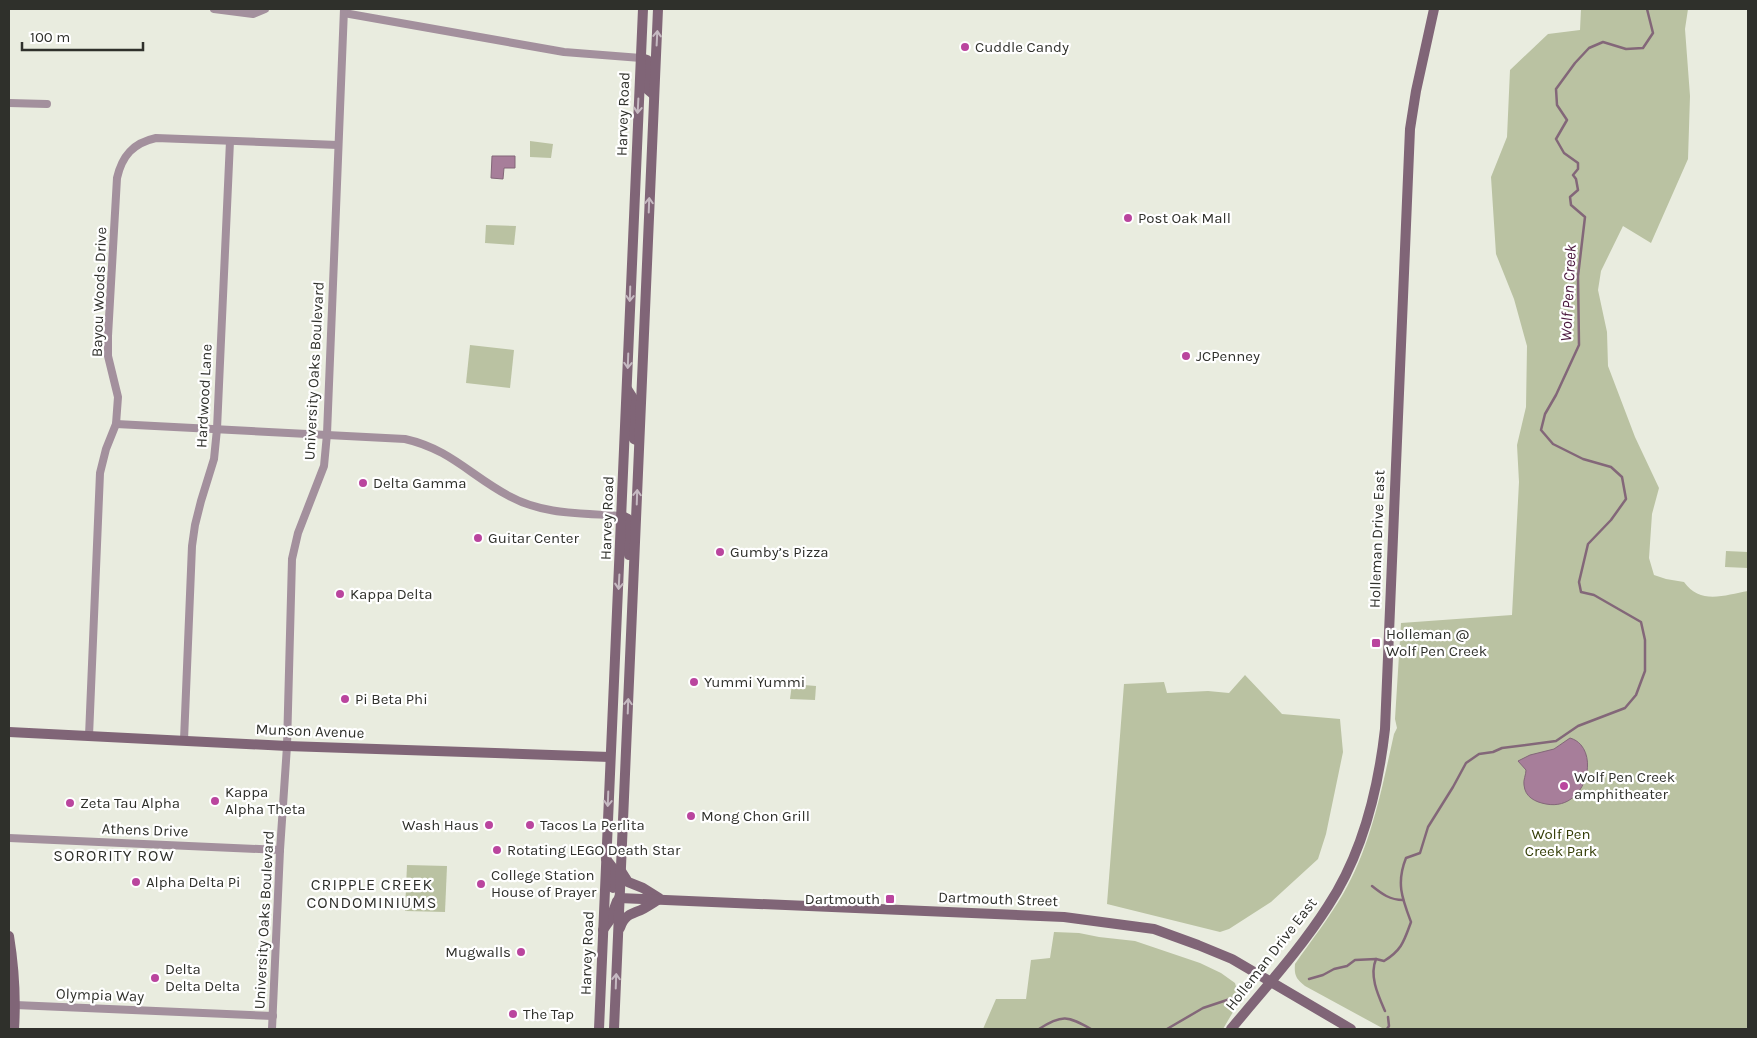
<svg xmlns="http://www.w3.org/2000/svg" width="1757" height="1038" font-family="Karla,sans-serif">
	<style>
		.green { fill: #bac2a2 }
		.water { fill: #a77e9a; stroke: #836779 }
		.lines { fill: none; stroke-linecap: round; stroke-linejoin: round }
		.stream { stroke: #836779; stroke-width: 2.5 }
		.street { stroke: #a3909d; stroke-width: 8 }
		.secondary { stroke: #806577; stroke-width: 10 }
		.oneway { stroke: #c6bac2 }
		.poi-dot { fill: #ba459e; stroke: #fff; stroke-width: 2 }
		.labels { text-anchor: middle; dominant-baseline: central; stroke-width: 4.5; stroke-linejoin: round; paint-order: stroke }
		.poi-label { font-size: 15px; fill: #2f302b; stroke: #fff; text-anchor: start }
		.street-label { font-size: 15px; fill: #2f302b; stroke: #fff }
		.park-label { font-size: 15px; fill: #343d06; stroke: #fff }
		.water-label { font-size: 16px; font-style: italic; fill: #4b183e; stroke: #fff }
		.neighbourhood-label { font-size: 16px; letter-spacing: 1px; fill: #2f302b; stroke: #fff }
	</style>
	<rect width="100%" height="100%" fill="#e9ecdf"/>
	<g class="green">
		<path d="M1581,9h107l-3,20 5,67 -2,63 -37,84 -28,-17 -22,45 -3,19 9,42 1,34 27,71 24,51 -7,26 -3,44 5,17 12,4 18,3c16,23 41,13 64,9v438h-364l-79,-43c-9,-7 -11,-11 -10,-22 16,-23 34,-46 48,-70 28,-48 39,-106 51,-160l3,-6 -2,-9 6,-96 111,-8 7,-133 -2,-37 9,-38 1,-61 -13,-47 -18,-45 -5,-77 16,-40 3,-67 38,-36 32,-4z"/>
		<polygon points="530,141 553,144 551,158 530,157"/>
		<polygon points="486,225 516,226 514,245 485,243"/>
		<polygon points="470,345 514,350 510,388 466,383"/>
		<polygon points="1726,551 1748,552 1748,568 1725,567"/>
		<polygon points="1245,675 1282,714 1340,719 1343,752 1326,834 1318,859 1271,902 1229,929 1220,932 1107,904 1124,684 1164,682 1167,693 1208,691 1229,693"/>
		<polygon points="792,684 816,686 815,700 790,699"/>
		<polygon points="407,865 447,866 445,912 405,911"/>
		<polygon points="1054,932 1079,933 1099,937 1135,941 1200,963 1221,973 1235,983 1240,1000 1223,1029 983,1029 996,999 1026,999 1031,960 1050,958"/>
	</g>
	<g class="water">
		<polygon points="492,156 515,156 515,168 504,168 503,179 491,178"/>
		<path d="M1570,738c32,9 18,74 -24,66 -11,-2 -21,-7 -22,-19 -1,-5 2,-10 2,-15l-8,-9 12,-6 24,-6z"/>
	</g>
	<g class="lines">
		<g class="stream">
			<path d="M1372,886c10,8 18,14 31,14"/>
			<path d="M1376,959c-7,17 2,36 9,52"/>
			<path d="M1309,979l14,-4 11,-6 13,-3 8,-6 21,-1 8,2c18,-11 20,-20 27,-39 -9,-24 -15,-39 -5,-64l14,-5 8,-26 25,-40 13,-24 13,-9 14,-2 9,-4 54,-7 22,-15 47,-18 11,-13 9,-24v-31l-4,-18 -47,-27 -13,-3 -2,-10 9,-38 23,-24 15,-21 -4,-22 -11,-10 -28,-8 -30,-15 -12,-14 4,-16 11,-19 23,-50 -1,-69 7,-59 -14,-12 -1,-8 8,-7 -2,-11 -3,-4 5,-6v-6l-14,-10 -8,-14 11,-19 -10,-15 -1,-16 19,-26 14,-15 14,-6 23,7 17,-1 10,-15 -6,-24"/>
			<path d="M1039,1029c23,-15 29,-13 52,0"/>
			<polyline points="1167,1029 1203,1008 1233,998"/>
			<polyline points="1387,1029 1389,1026 1388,1017"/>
		</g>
		<g class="street">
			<polyline points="214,9 253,14 265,9"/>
			<polyline points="344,13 564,52 641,58"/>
			<polyline points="9,103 47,104"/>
			<path d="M116,424l289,15c45,10 66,37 104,57 34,19 75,17 113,20"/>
			<path d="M89,736l11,-263 6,-24 10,-25 2,-27 -10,-41v-20l9,-158c5,-22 16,-35 39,-40l182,7"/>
			<polyline points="184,740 192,546 195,525 201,501 214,459 217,429 230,141"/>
			<polyline points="9,838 280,850"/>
			<polyline points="15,1005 273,1016"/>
			<polyline points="272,1029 280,850 287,746 292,559 298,533 324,466 327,434 344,9"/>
		</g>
		<g class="secondary">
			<polyline points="641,58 647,60 647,89 654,95"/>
			<polyline points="627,389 634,400 632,435 634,439 639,441"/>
			<polyline points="622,516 628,519 629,555"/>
			<polyline points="9,732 287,746 610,757"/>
			<polyline points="606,859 613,868 613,888"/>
			<polyline points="621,871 628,882 643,888 659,898"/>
			<polyline points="619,898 1064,917 1154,929 1198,945 1232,959 1351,1029"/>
			<path d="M620,928c4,-12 10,-14 21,-18 6,-3 12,-7 18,-11"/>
			<polyline points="603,930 610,920 617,901"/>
			<path d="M9,936c5,31 7,62 5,93"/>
			<polyline points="599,1029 643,9"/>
			<polyline points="614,1029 658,9"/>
			<path d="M1231,1029c33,-40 69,-79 97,-123 35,-53 50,-115 57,-177l25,-600 6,-38 18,-82"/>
		</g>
	</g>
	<defs><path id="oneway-shaft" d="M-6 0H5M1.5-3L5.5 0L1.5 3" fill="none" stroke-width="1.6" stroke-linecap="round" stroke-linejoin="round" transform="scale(1.25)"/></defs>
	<g class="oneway">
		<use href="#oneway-shaft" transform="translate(657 38) rotate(-87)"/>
		<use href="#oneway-shaft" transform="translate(638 106) rotate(93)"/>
		<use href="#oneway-shaft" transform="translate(649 205) rotate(-88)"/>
		<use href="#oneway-shaft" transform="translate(630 294) rotate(92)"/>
		<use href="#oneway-shaft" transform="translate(628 361) rotate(92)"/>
		<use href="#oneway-shaft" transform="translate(637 497) rotate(-88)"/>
		<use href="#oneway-shaft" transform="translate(619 582) rotate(93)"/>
		<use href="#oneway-shaft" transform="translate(628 706) rotate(-88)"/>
		<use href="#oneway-shaft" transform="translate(608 799) rotate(92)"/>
		<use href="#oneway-shaft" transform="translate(616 981) rotate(-88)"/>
	</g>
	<g class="poi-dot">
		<circle cx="965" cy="47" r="5"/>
		<circle cx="1128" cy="218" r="5"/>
		<circle cx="1186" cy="356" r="5"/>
		<circle cx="363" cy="483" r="5"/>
		<circle cx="478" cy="538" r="5"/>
		<circle cx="720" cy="552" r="5"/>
		<circle cx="340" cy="594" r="5"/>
		<rect x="1371" y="638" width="10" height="10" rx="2.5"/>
		<circle cx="694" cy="682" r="5"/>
		<circle cx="345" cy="699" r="5"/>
		<circle cx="1564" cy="786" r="5"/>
		<circle cx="215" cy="801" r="5"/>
		<circle cx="70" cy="803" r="5"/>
		<circle cx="691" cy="816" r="5"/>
		<circle cx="489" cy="825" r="5"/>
		<circle cx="530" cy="825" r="5"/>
		<circle cx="497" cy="850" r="5"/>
		<circle cx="136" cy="882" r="5"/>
		<circle cx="481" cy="884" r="5"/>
		<rect x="885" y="894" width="10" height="10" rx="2.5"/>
		<circle cx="521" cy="952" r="5"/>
		<circle cx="155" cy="978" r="5"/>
		<circle cx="513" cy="1014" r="5"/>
	</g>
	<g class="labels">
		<g class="poi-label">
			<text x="975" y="47">Cuddle Candy</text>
			<text x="1138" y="218">Post Oak Mall</text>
			<text x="1196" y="356">JCPenney</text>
			<text x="373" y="483">Delta Gamma</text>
			<text x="488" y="538">Guitar Center</text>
			<text x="730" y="552">Gumby’s Pizza</text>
			<text x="350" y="594">Kappa Delta</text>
			<text x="1386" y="634">Holleman @<tspan x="1386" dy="17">Wolf Pen Creek</tspan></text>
			<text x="704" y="682">Yummi Yummi</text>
			<text x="355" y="699">Pi Beta Phi</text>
			<text x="1574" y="777">Wolf Pen Creek<tspan x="1574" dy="17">amphitheater</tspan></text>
			<text x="225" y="792">Kappa<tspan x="225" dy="17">Alpha Theta</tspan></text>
			<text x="80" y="803">Zeta Tau Alpha</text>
			<text x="701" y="816">Mong Chon Grill</text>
			<text x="479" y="825" text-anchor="end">Wash Haus</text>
			<text x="540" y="825">Tacos La Perlita</text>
			<text x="507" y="850">Rotating LEGO Death Star</text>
			<text x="491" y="875">College Station<tspan x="491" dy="17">House of Prayer</tspan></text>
			<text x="146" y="882">Alpha Delta Pi</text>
			<text x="880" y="899" text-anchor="end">Dartmouth</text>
			<text x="511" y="952" text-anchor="end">Mugwalls</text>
			<text x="165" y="969">Delta<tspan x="165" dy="17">Delta Delta</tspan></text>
			<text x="523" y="1014">The Tap</text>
		</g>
		<g class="street-label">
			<text transform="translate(623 114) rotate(-88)">Harvey Road</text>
			<text transform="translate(99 292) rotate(-88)">Bayou Woods Drive</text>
			<text transform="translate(314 371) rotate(-87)">University Oaks Boulevard</text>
			<text transform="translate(204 396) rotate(-87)">Hardwood Lane</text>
			<text transform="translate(607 518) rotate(-88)">Harvey Road</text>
			<text transform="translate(1377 539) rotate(-88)">Holleman Drive East</text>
			<text transform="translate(310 731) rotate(2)">Munson Avenue</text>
			<text transform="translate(145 830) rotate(2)">Athens Drive</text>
			<text transform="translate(998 899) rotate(2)">Dartmouth Street</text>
			<text transform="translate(264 920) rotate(-87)">University Oaks Boulevard</text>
			<text transform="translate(587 953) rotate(-88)">Harvey Road</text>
			<text transform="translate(1271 954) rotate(-52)">Holleman Drive East</text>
			<text transform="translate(100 995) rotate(2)">Olympia Way</text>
		</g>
		<g class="park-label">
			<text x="1561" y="834">Wolf Pen<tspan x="1561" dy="17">Creek Park</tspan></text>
		</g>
		<g class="water-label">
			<text transform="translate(1568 293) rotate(-87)">Wolf Pen Creek</text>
		</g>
		<g class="neighbourhood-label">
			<text x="114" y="855">SORORITY ROW</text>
			<text x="372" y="884">CRIPPLE CREEK<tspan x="372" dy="18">CONDOMINIUMS</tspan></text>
		</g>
	</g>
	<rect width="1757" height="1038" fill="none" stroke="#2f302b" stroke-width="20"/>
	<path d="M22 42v8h121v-8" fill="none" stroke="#2f302b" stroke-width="2.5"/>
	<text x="30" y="42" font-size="15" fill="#2f302b" stroke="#ffffff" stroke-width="4" paint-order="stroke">100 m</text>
</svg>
